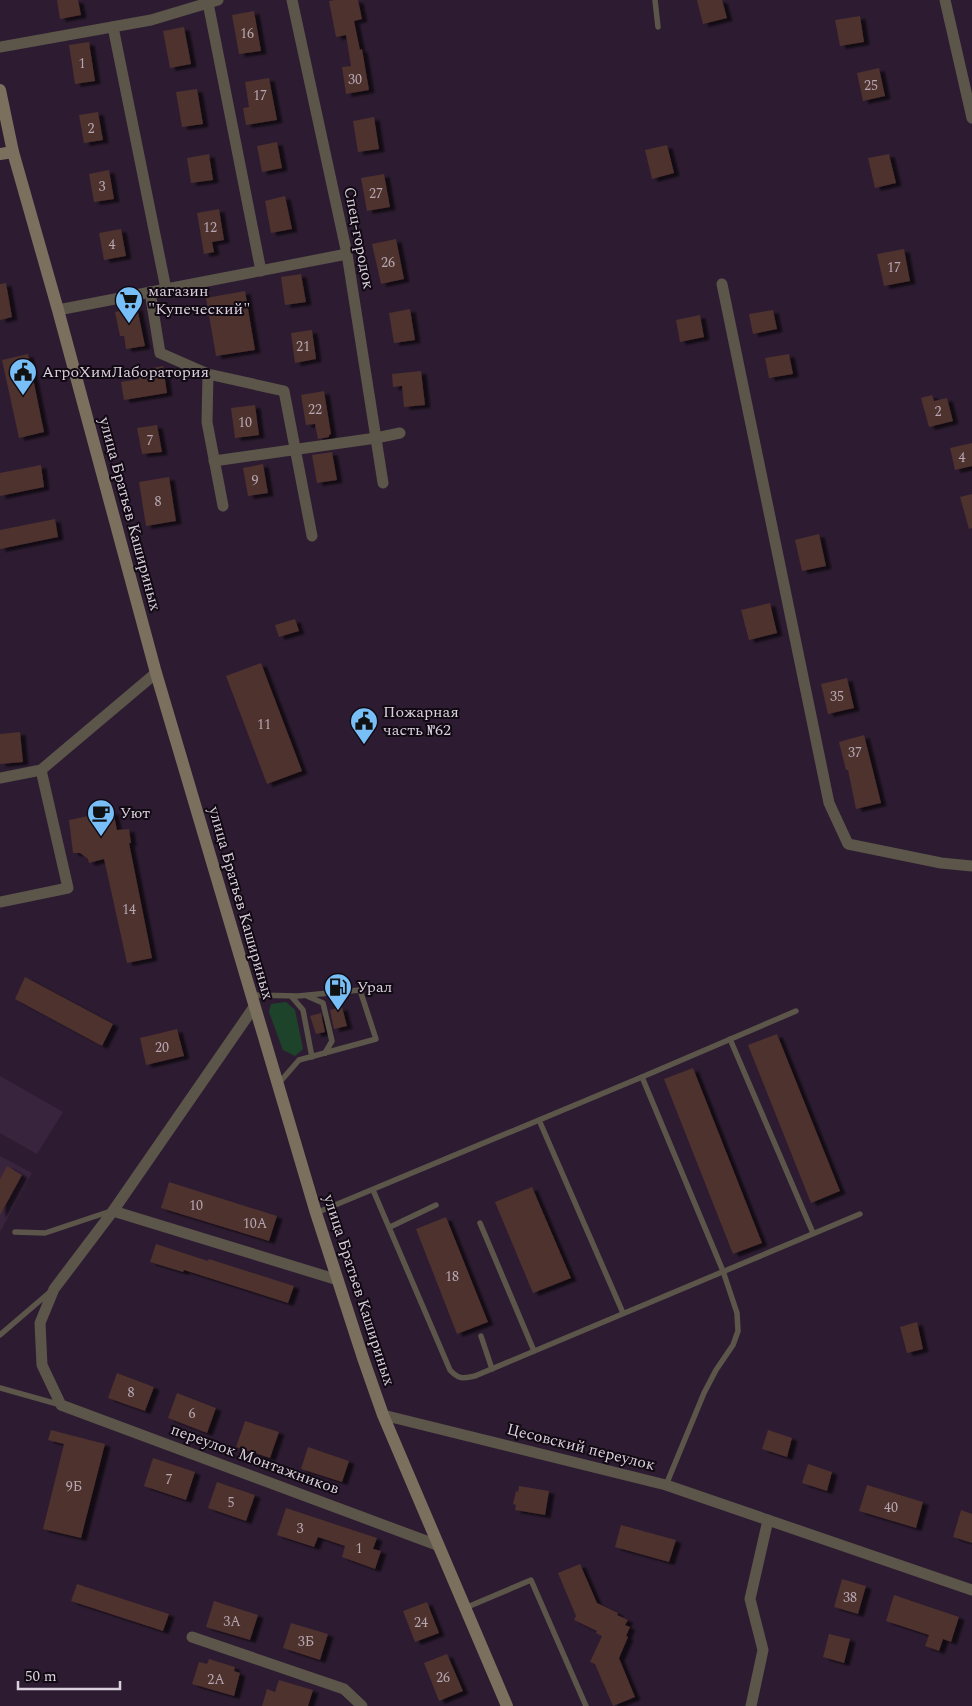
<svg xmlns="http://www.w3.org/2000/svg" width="972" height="1706" font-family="Spectral,serif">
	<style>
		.built { fill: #39243e }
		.green { fill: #1d442b }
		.building { fill: #4e302f; filter: url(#shadow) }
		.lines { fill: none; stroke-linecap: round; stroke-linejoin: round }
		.service { stroke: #5c5549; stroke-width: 5.5 }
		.minor { stroke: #5c5549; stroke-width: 11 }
		.secondary { stroke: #7b705e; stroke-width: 12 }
		.labels { text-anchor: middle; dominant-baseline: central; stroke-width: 4; stroke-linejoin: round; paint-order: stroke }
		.number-label { font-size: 14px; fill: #b7a7b2 }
		.street-label { font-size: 16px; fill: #dacfdd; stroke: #110a13 }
		.poi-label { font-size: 16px; fill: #dacfdd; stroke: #110a13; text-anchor: start }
	</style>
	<defs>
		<filter id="shadow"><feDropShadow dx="5.5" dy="3" stdDeviation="1" flood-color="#0009"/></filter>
	</defs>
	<rect width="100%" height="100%" fill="#2d1c31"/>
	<g class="built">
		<polygon points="0,1076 63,1112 37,1154 0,1133"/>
		<polygon points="0,1156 32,1173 0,1232"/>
	</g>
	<polygon class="green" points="286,1002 295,1010 303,1049 295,1056 283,1050 269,1012 271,1004"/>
	<g class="building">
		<polygon points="57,0 78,0 81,15 60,19"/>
		<polygon points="335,0 358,0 362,19 354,21 360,50 362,49 369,90 346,94 342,67 351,66 346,35 336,37 329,1"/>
		<polygon points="697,0 722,0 727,18 703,24"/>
		<polygon points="254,11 261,51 239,54 232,15"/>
		<polygon points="860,16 864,42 840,46 835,20"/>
		<polygon points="184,27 191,64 170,68 163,31"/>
		<polygon points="89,42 95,81 75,84 69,45"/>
		<polygon points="879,68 885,96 863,101 857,73"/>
		<polygon points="269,78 277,120 246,125 243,108 249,107 245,82"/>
		<polygon points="197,89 203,124 182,127 176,92"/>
		<polygon points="98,112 103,140 84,143 79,115"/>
		<polygon points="374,117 379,149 358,152 353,121"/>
		<polygon points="277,142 282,168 262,172 257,146"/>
		<polygon points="667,145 674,173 652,179 645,150"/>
		<polygon points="209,154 213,180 191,183 187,158"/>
		<polygon points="889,154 896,183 875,188 868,158"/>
		<polygon points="109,170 114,199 94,202 89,174"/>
		<polygon points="384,174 390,207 367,211 361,178"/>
		<polygon points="285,196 292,229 271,233 265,201"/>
		<polygon points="219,209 224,240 212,242 214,252 204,254 197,213"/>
		<polygon points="121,229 126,256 104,260 99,233"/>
		<polygon points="396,239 404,279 381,284 372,244"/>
		<polygon points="904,249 910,281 884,286 877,254"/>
		<polygon points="301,274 306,302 285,305 281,277"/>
		<polygon points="6,283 12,317 0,320 0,284"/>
		<polygon points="245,291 255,350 216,356 206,298"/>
		<polygon points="137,307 145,346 126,349 124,336 120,336 115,312"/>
		<polygon points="410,309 415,340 394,343 389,313"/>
		<polygon points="773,310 777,329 753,334 749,314"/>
		<polygon points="700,315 704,337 680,342 676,320"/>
		<polygon points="312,330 316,359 295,363 291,333"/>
		<polygon points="28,354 44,432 19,438 2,360"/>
		<polygon points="789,354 793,374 769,378 765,358"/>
		<polygon points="163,366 167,393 124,400 121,382 139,379 137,371"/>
		<polygon points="421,371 425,405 404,407 402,386 393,387 392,374"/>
		<polygon points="324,391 331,434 329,435 329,437 318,439 315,424 306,425 301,395"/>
		<polygon points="932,395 934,401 947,398 953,421 929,427 921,398"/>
		<polygon points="255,405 259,435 235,438 231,408"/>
		<polygon points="157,425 162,452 142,454 137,428"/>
		<polygon points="972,443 972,466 955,470 950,448"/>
		<polygon points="332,452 337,480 317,483 312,455"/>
		<polygon points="263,464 268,493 248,496 243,468"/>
		<polygon points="41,465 44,487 0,496 0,473"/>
		<polygon points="169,477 176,521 146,526 139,482"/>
		<polygon points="972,494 972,528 969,529 960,497"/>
		<polygon points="55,519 58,537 0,549 0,530"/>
		<polygon points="819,534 826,566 802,571 795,540"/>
		<polygon points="770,603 777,633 749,640 741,610"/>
		<polygon points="295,619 299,631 279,637 275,625"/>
		<polygon points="261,663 302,771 267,784 226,676"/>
		<polygon points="847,678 854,708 828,714 821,684"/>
		<polygon points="20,732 23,762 0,764 0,734"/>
		<polygon points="864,735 881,803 856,809 848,770 846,770 839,742"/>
		<polygon points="113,811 117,830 129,829 131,843 129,843 152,958 127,963 104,859 89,863 88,859 80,853 73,853 69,820"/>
		<polygon points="25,977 113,1024 102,1046 15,999"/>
		<polygon points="342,1007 347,1026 334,1029 330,1010"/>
		<polygon points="321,1013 325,1032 316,1034 310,1016"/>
		<polygon points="177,1029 184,1056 146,1065 140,1038"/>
		<polygon points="777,1034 840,1191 811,1203 748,1045"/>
		<polygon points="693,1068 762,1243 733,1254 664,1079"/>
		<polygon points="7,1166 22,1175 0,1215 0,1179"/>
		<polygon points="169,1182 277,1216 269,1241 161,1208"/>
		<polygon points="532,1187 571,1278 533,1293 495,1202"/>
		<polygon points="446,1217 488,1322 457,1334 416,1229"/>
		<polygon points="156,1244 208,1261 209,1259 294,1286 288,1303 184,1270 183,1272 150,1262"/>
		<polygon points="917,1322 923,1349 907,1353 900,1327"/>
		<polygon points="117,1373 154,1387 145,1411 108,1398"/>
		<polygon points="177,1393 216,1408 207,1433 168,1418"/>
		<polygon points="245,1421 279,1432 270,1458 236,1447"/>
		<polygon points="51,1430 105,1444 81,1538 43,1529 64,1444 48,1440"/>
		<polygon points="768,1430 792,1438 787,1457 762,1449"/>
		<polygon points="308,1447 349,1461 342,1482 301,1469"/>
		<polygon points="153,1458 195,1472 186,1500 144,1486"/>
		<polygon points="808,1464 832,1472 827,1491 802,1483"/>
		<polygon points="217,1482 255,1495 246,1521 208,1508"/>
		<polygon points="867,1485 923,1502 916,1528 859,1511"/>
		<polygon points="519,1486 549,1491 545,1515 515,1510 516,1505 513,1504 516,1491 518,1492"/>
		<polygon points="286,1508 377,1538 373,1549 381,1551 375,1569 342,1557 345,1546 318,1537 314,1547 277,1535"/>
		<polygon points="961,1510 972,1514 972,1543 953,1537"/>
		<polygon points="621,1525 676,1540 669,1562 615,1547"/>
		<polygon points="580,1564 597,1603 618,1613 617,1615 628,1620 625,1625 630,1627 626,1636 628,1637 619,1658 635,1697 613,1706 595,1664 590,1662 602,1636 596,1633 597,1631 574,1620 576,1616 558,1573"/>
		<polygon points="842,1579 866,1586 858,1614 834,1607"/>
		<polygon points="77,1584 169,1614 163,1631 71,1601"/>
		<polygon points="894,1595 959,1617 951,1642 943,1639 939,1651 925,1646 929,1635 886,1621"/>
		<polygon points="214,1601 258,1615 250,1640 206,1627"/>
		<polygon points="427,1602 439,1633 415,1642 403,1611"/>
		<polygon points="291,1623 328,1634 320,1660 283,1648"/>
		<polygon points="829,1634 850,1639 844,1663 823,1657"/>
		<polygon points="447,1654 463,1691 439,1701 424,1663"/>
		<polygon points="209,1659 235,1667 234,1671 240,1673 234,1696 192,1684 199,1662 207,1664"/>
		<polygon points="279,1680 313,1690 308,1706 262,1706 267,1689 275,1692"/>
	</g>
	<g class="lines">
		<g class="service">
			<polyline points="655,0 658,27"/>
			<polyline points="252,995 298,996 360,990 376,1039 299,1060 279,1083"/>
			<polyline points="291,996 303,1010 312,1057"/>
			<polyline points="307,996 323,1003 332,1041 325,1053"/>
			<polyline points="730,1039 813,1233"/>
			<polyline points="642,1077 723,1271 737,1313 738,1331 733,1345 716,1370 704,1393 666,1485"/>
			<polyline points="539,1120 623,1313"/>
			<path d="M373,1190l77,180c8,9 13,9 25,6l385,-162"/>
			<polyline points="316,1213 642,1077 796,1011"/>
			<polyline points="480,1223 534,1351"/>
			<polyline points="390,1227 436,1205"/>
			<polyline points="15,1232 45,1233 111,1211"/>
			<polyline points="0,1335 50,1292"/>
			<polyline points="481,1336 492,1369"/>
			<polyline points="0,1388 61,1405"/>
			<polyline points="465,1608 531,1580 586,1706"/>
		</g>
		<g class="minor">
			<polyline points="292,0 347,254 383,483"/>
			<polyline points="945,0 972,118"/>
			<polyline points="208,3 261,271"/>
			<polyline points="113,27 166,289"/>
			<polyline points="0,47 151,20 218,0"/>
			<polyline points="722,284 829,803 848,844 941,863 972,866"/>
			<polyline points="150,292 160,353 208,374 284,391 312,536"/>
			<polyline points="58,310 347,254"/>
			<polyline points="208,374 207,422 223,506"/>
			<polyline points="214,461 376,438 400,433"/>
			<polyline points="0,778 41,770 156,673"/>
			<polyline points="0,902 68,888 41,770"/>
			<polyline points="254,1007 113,1211 54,1289 40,1323 42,1365 61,1405 437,1545"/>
			<polyline points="113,1211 338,1280"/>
			<polyline points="383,1415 666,1485 972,1590"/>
			<polyline points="192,1637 344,1689 362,1706"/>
			<polyline points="751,1706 763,1650 750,1599 768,1520"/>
		</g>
		<g class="secondary">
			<polyline points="0,90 13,152 58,310 156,673 316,1213 363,1358 383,1415 507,1706"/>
			<polyline points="0,154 13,152"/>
		</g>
	</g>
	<defs>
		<g id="supermarket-pin" transform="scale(1.4375)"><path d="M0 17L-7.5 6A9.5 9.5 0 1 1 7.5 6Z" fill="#78bff8" stroke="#110a13"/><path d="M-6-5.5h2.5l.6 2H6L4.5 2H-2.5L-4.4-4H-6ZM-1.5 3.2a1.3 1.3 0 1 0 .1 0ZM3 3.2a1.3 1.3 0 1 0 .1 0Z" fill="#111"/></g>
		<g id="civic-pin" transform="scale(1.4375)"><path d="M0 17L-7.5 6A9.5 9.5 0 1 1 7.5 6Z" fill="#78bff8" stroke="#110a13"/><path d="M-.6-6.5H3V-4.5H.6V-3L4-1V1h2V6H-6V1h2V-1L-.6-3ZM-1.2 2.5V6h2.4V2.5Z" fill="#111"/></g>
		<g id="cafe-pin" transform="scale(1.4375)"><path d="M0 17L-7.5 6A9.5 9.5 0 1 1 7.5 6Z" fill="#78bff8" stroke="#110a13"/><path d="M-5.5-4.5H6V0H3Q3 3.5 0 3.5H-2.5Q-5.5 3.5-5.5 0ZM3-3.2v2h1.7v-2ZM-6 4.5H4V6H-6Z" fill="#111"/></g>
		<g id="fuel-pin" transform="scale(1.4375)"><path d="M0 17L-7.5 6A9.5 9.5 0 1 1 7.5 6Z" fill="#78bff8" stroke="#110a13"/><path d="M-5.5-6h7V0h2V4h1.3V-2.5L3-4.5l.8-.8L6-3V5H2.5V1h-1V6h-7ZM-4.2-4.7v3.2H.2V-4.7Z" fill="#111"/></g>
	</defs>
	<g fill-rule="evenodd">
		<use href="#supermarket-pin" x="129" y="300"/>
		<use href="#civic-pin" x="23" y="372"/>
		<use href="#civic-pin" x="364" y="721"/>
		<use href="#cafe-pin" x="101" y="813"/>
		<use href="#fuel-pin" x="338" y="987"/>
	</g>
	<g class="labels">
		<g class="number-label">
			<text x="247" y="33">16</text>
			<text x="82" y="63">1</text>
			<text x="355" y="79">30</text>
			<text x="871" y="85">25</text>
			<text x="260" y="95">17</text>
			<text x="91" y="128">2</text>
			<text x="102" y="186">3</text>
			<text x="376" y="193">27</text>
			<text x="210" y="227">12</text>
			<text x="112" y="244">4</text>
			<text x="388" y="262">26</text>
			<text x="894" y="267">17</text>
			<text x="303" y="346">21</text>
			<text x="315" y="409">22</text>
			<text x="938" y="411">2</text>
			<text x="245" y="422">10</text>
			<text x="150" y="440">7</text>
			<text x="962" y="457">4</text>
			<text x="255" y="480">9</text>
			<text x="158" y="501">8</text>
			<text x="837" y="696">35</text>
			<text x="264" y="724">11</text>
			<text x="855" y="752">37</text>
			<text x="129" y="909">14</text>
			<text x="162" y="1047">20</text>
			<text x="196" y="1205">10</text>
			<text x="255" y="1223">10А</text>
			<text x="452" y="1276">18</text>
			<text x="131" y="1392">8</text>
			<text x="192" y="1413">6</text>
			<text x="169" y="1479">7</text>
			<text x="74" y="1486">9Б</text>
			<text x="231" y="1502">5</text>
			<text x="891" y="1507">40</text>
			<text x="300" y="1528">3</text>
			<text x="359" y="1548">1</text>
			<text x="850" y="1597">38</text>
			<text x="232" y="1621">3А</text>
			<text x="421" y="1622">24</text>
			<text x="306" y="1641">3Б</text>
			<text x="443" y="1677">26</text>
			<text x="216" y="1679">2А</text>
		</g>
		<g class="street-label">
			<text transform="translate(359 238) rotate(79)">Спец-городок</text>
			<text transform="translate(130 514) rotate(75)">улица Братьев Кашириных</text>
			<text transform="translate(241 903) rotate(74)">улица Братьев Кашириных</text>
			<text transform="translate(359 1290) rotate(72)">улица Братьев Кашириных</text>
			<text transform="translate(581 1447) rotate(14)">Цесовский переулок</text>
			<text transform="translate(255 1459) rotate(20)">переулок Монтажников</text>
		</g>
		<g class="poi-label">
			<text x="148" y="291">магазин<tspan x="148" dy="18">"Купеческий"</tspan></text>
			<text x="42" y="372">АгроХимЛаборатория</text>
			<text x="383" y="712">Пожарная<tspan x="383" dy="18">часть №62</tspan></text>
			<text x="120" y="813">Уют</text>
			<text x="357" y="987">Урал</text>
		</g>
	</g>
	<path d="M18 1681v8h102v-8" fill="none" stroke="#dacfdd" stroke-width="2.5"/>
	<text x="25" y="1681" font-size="15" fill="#dacfdd" stroke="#110a13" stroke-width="4" paint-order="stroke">50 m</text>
</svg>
